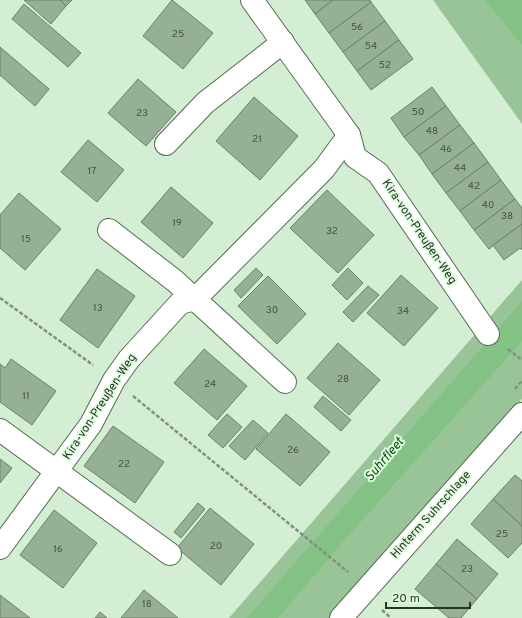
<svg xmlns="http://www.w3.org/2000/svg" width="522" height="618" font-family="Overpass,sans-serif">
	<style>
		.green { fill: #98c498 }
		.water { fill: #84c184 }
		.building { fill: #96b095; stroke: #6a8269 }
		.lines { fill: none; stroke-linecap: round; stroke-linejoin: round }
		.minor-casing { stroke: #546c54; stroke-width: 24 }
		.path { stroke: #7f927e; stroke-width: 2.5; stroke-dasharray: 4 2; stroke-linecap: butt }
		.minor { stroke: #fff; stroke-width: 22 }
		.labels { text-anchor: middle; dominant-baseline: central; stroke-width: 4; stroke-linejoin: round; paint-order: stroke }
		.number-label { font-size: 10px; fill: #445344 }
		.street-label { font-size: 12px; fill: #293429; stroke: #e0fcdf }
		.water-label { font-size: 13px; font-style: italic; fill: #064b10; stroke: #e0fcdf }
	</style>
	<rect width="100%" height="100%" fill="#d3eed2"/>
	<g class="green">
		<polygon points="433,0 522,0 522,124"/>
		<polygon points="522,280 522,399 331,618 229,618"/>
	</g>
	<g class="water">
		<polygon points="485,0 522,0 522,45"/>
		<polygon points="522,301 522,341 341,544 278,618 247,618"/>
	</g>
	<g class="building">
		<polygon points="24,0 60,0 66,6 51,24"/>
		<polygon points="60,0 72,0 66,6"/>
		<polygon points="172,0 213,33 183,69 143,36"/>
		<polygon points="305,0 333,0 315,14"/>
		<polygon points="333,0 370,0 371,2 329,33 315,14"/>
		<polygon points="371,2 385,21 343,52 329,33"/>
		<polygon points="24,4 81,53 68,67 12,19"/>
		<polygon points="385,21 399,40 357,71 343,52"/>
		<polygon points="399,40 413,59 371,90 357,71"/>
		<polygon points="0,47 49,89 35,106 0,75"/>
		<polygon points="138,79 176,112 146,146 108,113"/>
		<polygon points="432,87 446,106 404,137 391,118"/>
		<polygon points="254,97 298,136 260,180 216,141"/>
		<polygon points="446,106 460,125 419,155 404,137"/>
		<polygon points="460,125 474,143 432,174 419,155"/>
		<polygon points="88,140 124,170 97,202 61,172"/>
		<polygon points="474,143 488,162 446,193 432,174"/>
		<polygon points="488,162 501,180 460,211 446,193"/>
		<polygon points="501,180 515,199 474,230 460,211"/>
		<polygon points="171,187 213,223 183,258 141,222"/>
		<polygon points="327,190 374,235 338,273 290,228"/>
		<polygon points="19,193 61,229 25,270 0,248 0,215"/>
		<polygon points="515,199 522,208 522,224 489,249 474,230"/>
		<polygon points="522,224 522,250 520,248 504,260 493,245"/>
		<polygon points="256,268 263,275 241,298 234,290"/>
		<polygon points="348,268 363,283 347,300 332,285"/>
		<polygon points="97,269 135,296 98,348 60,320"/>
		<polygon points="401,275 438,308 404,346 367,313"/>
		<polygon points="268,276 306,314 277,344 238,306"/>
		<polygon points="368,286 379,295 353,322 343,312"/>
		<polygon points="338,343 380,380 349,415 307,378"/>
		<polygon points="204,349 247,386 217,420 174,383"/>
		<polygon points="11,359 56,391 32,425 0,402 0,364 5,368"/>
		<polygon points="323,396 351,420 341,431 314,407"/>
		<polygon points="227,414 242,427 223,448 208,435"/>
		<polygon points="286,414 330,452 300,486 256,449"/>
		<polygon points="253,420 268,433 245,460 229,446"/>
		<polygon points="113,426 164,462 135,503 84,466"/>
		<polygon points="0,459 12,468 0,483"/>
		<polygon points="515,475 522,481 522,526 493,499"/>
		<polygon points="493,499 522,526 522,543 508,558 471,524"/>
		<polygon points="198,503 205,509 181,538 174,532"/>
		<polygon points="210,508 254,544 221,585 177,548"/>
		<polygon points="54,510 97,543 63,588 20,555"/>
		<polygon points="457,539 498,574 477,599 436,564"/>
		<polygon points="436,564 477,599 461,618 449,618 415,589"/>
		<polygon points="144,590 178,618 121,618"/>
		<polygon points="0,595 30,618 0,618"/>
		<polygon points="100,612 107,618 95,618"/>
	</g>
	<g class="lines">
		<g class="minor-casing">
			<g id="minor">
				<polyline points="252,0 349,135 355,157 378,173 488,334"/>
				<polyline points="166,144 205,103 283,42"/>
				<polyline points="109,230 175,281 285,382"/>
				<polyline points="0,430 170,554"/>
				<polyline points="0,548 91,424 114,380 129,359 180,303 195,299 324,169 349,135"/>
				<polyline points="341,618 522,414"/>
			</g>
		</g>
		<g class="path">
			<polyline points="0,298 93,365"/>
			<polyline points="508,349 522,360"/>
			<polyline points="515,389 522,381"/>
			<polyline points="133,396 348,572"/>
			<polyline points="382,610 391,618"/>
		</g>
		<use href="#minor" class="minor"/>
	</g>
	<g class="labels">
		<g class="number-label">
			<text x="357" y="27">56</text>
			<text x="178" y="34">25</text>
			<text x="371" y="46">54</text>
			<text x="385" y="65">52</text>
			<text x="418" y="112">50</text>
			<text x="142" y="113">23</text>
			<text x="432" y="131">48</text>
			<text x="257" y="139">21</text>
			<text x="446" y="149">46</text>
			<text x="460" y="168">44</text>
			<text x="92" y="171">17</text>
			<text x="474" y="186">42</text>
			<text x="488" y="205">40</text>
			<text x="507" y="216">38</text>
			<text x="177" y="223">19</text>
			<text x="332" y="231">32</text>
			<text x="26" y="239">15</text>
			<text x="98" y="308">13</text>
			<text x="272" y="310">30</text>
			<text x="403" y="311">34</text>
			<text x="343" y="379">28</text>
			<text x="210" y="384">24</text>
			<text x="26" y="396">11</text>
			<text x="293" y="450">26</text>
			<text x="124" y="464">22</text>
			<text x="502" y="534">25</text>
			<text x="216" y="546">20</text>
			<text x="58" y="549">16</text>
			<text x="467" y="569">23</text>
			<text x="147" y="604">18</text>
		</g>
		<g class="street-label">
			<text transform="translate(419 232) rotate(56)">Kira-von-Preußen-Weg</text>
			<text transform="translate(100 407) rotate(-57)">Kira-von-Preußen-Weg</text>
			<text transform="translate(431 515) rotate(-48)">Hinterm Suhrschlage</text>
		</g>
		<g class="water-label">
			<text transform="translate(385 460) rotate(-50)">Suhrfleet</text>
		</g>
	</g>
	<path d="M386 602v6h84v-6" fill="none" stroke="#293429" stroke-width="2"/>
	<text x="392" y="602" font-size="12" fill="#293429" stroke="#e0fcdf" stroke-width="3" paint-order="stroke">20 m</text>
</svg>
